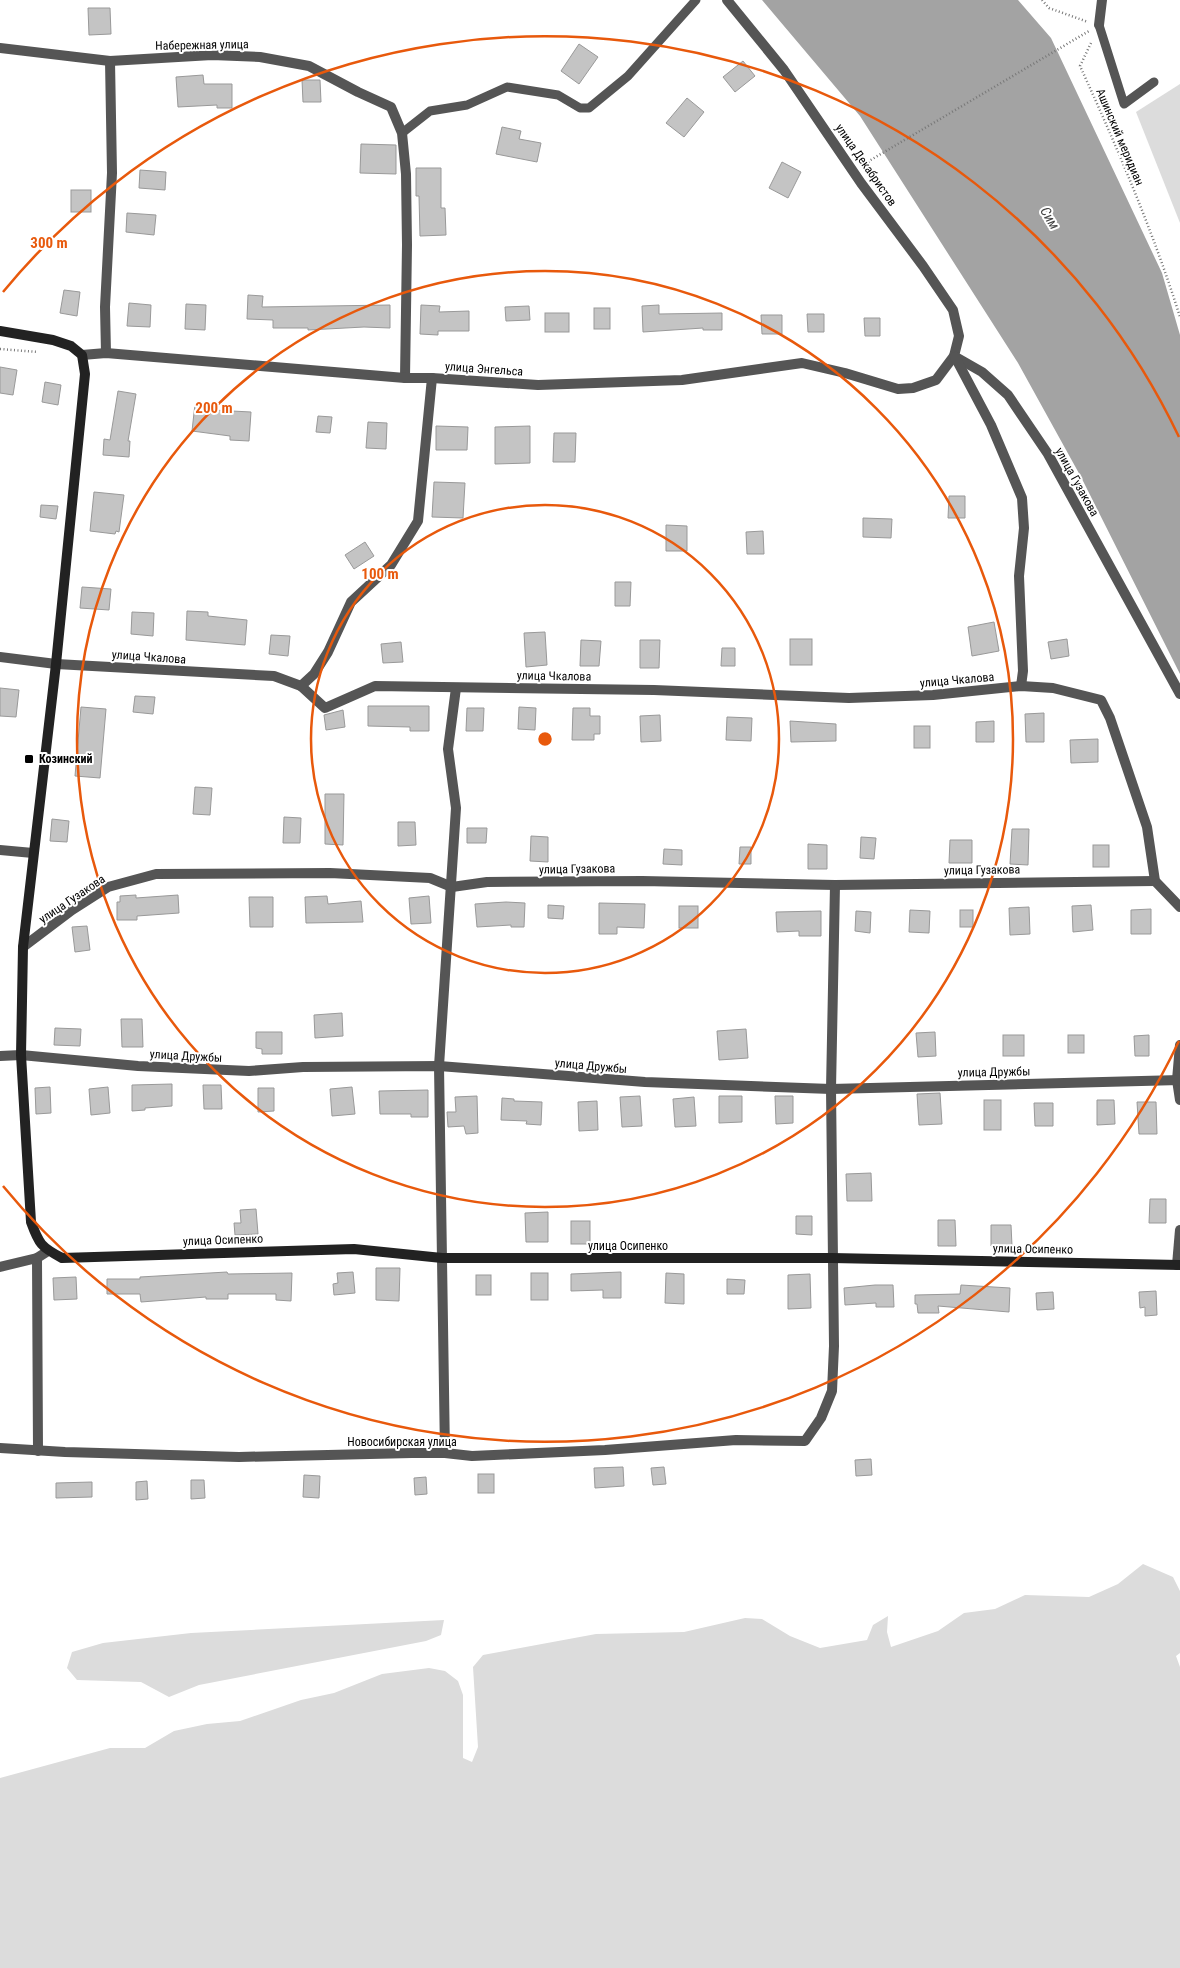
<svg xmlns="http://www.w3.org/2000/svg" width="1180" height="1968" font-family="'Roboto Condensed',sans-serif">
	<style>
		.green { fill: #dcdcdc }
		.water { fill: #a3a3a3 }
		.building { fill: #c4c4c4; stroke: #999 }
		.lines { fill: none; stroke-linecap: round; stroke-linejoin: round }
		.path { stroke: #777; stroke-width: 2.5; stroke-dasharray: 1 2.5; stroke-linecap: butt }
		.service { stroke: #555; stroke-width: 9 }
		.minor { stroke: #555; stroke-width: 10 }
		.secondary { stroke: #222; stroke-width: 10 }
		.ring { fill: none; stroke: #e8590c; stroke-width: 2.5 }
		.poi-dot { fill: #000; stroke: #fff; stroke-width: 2 }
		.labels { text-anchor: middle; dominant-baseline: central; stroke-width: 4; stroke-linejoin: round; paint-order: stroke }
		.street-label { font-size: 12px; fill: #000; stroke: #fff }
		.poi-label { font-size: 12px; font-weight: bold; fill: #000; stroke: #fff; text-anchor: start }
		.water-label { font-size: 14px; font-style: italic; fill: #444; stroke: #fff }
		.centre { fill: #e8590c; stroke: #fff; stroke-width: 2.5 }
		.ring-label { font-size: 15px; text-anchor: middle; font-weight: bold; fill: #e8590c; stroke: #fff; stroke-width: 4; stroke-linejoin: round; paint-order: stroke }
	</style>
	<rect width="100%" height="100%" fill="#fff"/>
	<g class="green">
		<polygon points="1180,84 1180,223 1136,112"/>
		<polygon points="1143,1564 1173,1577 1180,1591 1180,1653 1176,1656 1180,1667 1180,1968 0,1968 0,1778 110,1748 145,1748 174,1731 207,1724 240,1721 301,1700 334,1693 382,1674 429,1668 445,1671 458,1681 463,1695 463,1758 472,1762 478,1747 473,1667 483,1655 596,1634 684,1632 745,1618 762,1619 790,1636 820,1648 867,1640 873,1625 888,1616 887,1632 891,1647 938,1631 964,1613 995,1609 1025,1595 1089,1597 1118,1584"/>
		<polygon points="444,1620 441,1635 426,1641 199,1685 169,1697 141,1682 77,1680 67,1668 72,1652 103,1643 191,1633"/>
	</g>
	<polygon class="water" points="762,0 1018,0 1051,38 1162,273 1180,335 1180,674 1081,477 1018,363 860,116"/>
	<g class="building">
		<polygon points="88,8 110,8 111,34 89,35"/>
		<polygon points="579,44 598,57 579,84 561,71"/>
		<polygon points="743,61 755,76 735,92 723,77"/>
		<polygon points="203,75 204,84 232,84 232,108 217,108 217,105 178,107 176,77"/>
		<polygon points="302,80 320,80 321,102 303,102"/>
		<polygon points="687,98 704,112 684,137 666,123"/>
		<polygon points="502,127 521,131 519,139 541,143 537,162 496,154"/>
		<polygon points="361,144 396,145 396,174 360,173"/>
		<polygon points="782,162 801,172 788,198 769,188"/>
		<polygon points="416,168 441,168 441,208 445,208 446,235 420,236 419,196 416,196"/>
		<polygon points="140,170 166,172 165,190 139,188"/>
		<rect x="71" y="190" width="20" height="22"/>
		<polygon points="127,213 156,215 154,235 126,232"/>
		<polygon points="64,290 80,292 77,316 60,313"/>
		<polygon points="248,295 263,296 262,307 390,305 390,328 364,327 308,330 308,328 273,328 273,320 247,319"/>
		<polygon points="129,303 151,305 150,327 127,326"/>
		<polygon points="186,304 206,305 205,330 185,329"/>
		<polygon points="421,305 440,306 439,312 469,311 469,331 438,331 438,335 420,334"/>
		<polygon points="659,305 659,314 722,313 722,330 703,330 703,328 643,332 642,306"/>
		<polygon points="529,306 530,320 506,321 505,307"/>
		<rect x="594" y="308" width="16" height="21"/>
		<rect x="545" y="313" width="24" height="19"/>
		<polygon points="807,314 824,314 824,332 808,332"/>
		<polygon points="761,315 782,315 782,334 762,334"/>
		<polygon points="864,318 880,318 880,336 865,336"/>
		<polygon points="0,367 17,370 13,395 0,393"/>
		<polygon points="45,382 61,385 58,405 42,402"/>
		<polygon points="118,391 136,394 128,441 130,441 129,457 103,455 104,439 110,440"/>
		<polygon points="195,404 213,406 213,410 251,412 249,441 230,440 230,436 192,431"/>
		<polygon points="318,416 332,417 330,433 316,432"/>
		<polygon points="368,422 387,423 386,449 366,448"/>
		<polygon points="436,426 468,427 467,450 436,450"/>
		<polygon points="530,426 530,463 495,464 495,427"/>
		<polygon points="554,433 576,433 575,462 553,462"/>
		<polygon points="434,482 465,483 463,518 432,517"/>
		<polygon points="94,492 124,495 119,532 116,531 115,534 90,531"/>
		<polygon points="949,496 965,496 965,518 948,518"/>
		<polygon points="41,505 58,506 56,519 40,517"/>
		<polygon points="863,518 892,519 891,538 863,537"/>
		<polygon points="666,525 687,526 687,551 666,551"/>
		<polygon points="763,531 764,554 747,554 746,532"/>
		<polygon points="365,542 374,556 354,569 345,555"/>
		<polygon points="615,582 631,582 630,606 615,606"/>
		<polygon points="82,587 111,589 109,610 80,608"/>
		<polygon points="187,611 208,612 208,616 247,620 245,645 186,640"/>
		<polygon points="132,612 154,613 153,636 131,634"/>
		<polygon points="994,622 999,651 972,656 968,627"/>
		<polygon points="545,632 547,665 526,667 524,633"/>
		<polygon points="271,635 290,636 288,656 269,654"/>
		<rect x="790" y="639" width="22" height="26"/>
		<polygon points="1067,639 1069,656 1051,659 1048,642"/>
		<polygon points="581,640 601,641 599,666 580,666"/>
		<polygon points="640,640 660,640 659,668 640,668"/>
		<polygon points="401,642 403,662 383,663 381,644"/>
		<polygon points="722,648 735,648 735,666 721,666"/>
		<polygon points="0,688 19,690 16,717 0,716"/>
		<polygon points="135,696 155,697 153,714 133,712"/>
		<polygon points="368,706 429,706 429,731 410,731 410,727 368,726"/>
		<polygon points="81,707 106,709 100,778 75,776"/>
		<polygon points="519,707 536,708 535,730 518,729"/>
		<polygon points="467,708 484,708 483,731 466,731"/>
		<polygon points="573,708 590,708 590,716 600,716 600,734 594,734 594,740 572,740"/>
		<polygon points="343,710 345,727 326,730 324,715"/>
		<polygon points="1044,713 1044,742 1026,742 1025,714"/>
		<polygon points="660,715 661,741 641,742 640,716"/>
		<polygon points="727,717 752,718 751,741 726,740"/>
		<polygon points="790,721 836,724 836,741 791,742"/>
		<polygon points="994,721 994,742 976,742 976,722"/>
		<rect x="914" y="726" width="16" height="22"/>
		<polygon points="1098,739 1098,762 1071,763 1070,740"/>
		<polygon points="195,787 212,788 210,815 193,814"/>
		<polygon points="325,794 344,794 343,845 325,844"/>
		<polygon points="284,817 301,818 300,843 283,843"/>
		<polygon points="52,819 69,821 67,842 50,841"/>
		<polygon points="398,822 415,822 416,845 398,846"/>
		<polygon points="467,828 487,828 486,843 467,843"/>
		<polygon points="1012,829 1029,829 1028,865 1010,864"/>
		<polygon points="531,836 548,837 548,862 530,861"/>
		<polygon points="861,837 876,838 874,859 860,858"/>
		<polygon points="950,840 972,840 972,863 949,863"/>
		<polygon points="808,844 827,845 827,869 808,869"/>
		<rect x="1093" y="845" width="16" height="22"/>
		<polygon points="740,847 751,847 751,864 739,864"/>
		<polygon points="664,849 682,850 682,865 663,864"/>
		<polygon points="136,895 136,898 178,895 179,913 137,916 137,920 117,920 117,902 120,902 120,896"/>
		<polygon points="327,896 328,904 361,901 363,922 306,923 305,897"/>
		<polygon points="429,896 431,923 411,924 409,898"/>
		<polygon points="249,897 273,897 273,927 250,927"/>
		<polygon points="506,902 525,903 524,927 511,927 511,925 477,927 475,904"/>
		<polygon points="599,903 645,904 644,928 617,927 617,934 599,934"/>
		<polygon points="548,905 564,906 563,919 548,918"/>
		<polygon points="1091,905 1093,930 1073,932 1072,906"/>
		<rect x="679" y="906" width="19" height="22"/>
		<polygon points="1029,907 1030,934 1010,935 1009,908"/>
		<polygon points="1151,909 1151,934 1131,934 1131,910"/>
		<polygon points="910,910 930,911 929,933 909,932"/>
		<rect x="960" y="910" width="13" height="17"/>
		<polygon points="821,911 821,936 799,936 799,931 777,932 776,912"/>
		<polygon points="856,911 871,912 870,933 855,931"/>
		<polygon points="87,926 90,950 75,952 72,927"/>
		<polygon points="342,1013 343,1036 315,1038 314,1015"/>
		<polygon points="121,1019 142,1019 143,1047 122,1047"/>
		<polygon points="55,1028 81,1029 80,1046 54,1045"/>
		<polygon points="746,1029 748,1058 719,1060 717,1031"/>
		<polygon points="256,1032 282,1032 282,1054 262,1054 262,1049 256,1048"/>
		<polygon points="935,1032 936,1056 918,1057 916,1033"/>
		<rect x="1003" y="1035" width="21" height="21"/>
		<rect x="1068" y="1035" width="16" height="18"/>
		<polygon points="1149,1035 1149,1056 1135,1056 1134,1036"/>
		<polygon points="172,1084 172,1106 145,1108 145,1110 132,1111 132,1085"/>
		<polygon points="203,1085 221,1085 222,1109 204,1109"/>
		<polygon points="50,1087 51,1113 36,1114 35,1088"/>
		<polygon points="108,1087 110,1113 91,1115 89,1089"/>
		<polygon points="352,1087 355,1114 332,1116 330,1089"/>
		<polygon points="258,1088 274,1088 274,1111 258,1112"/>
		<polygon points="428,1090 428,1117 411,1117 411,1114 380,1114 379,1091"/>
		<polygon points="940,1093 942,1124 919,1125 917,1094"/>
		<polygon points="477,1096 478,1133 466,1134 464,1126 448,1127 447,1112 456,1112 455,1097"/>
		<polygon points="640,1096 642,1126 622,1127 620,1097"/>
		<polygon points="719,1096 742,1096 742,1122 719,1123"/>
		<polygon points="775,1096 793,1096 793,1123 776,1124"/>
		<polygon points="694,1097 696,1126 675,1127 673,1099"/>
		<polygon points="502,1098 514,1099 514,1101 542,1102 541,1125 526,1124 527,1121 501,1120"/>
		<rect x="984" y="1100" width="17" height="30"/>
		<polygon points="1097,1100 1114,1100 1115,1124 1097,1125"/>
		<polygon points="597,1101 598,1130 579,1131 578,1102"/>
		<polygon points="1137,1102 1156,1102 1157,1134 1139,1134"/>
		<polygon points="1034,1103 1053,1103 1053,1126 1035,1126"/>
		<polygon points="871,1173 872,1201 847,1201 846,1174"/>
		<polygon points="1150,1199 1166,1199 1166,1223 1149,1223"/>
		<polygon points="256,1209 258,1234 235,1235 234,1223 241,1223 240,1210"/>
		<polygon points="548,1212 548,1242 526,1242 525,1213"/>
		<polygon points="796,1216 812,1216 812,1235 796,1234"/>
		<polygon points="938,1220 955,1220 956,1246 938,1246"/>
		<rect x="571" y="1221" width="19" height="23"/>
		<polygon points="991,1225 1011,1225 1012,1246 991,1246"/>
		<polygon points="376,1268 400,1268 399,1301 376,1300"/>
		<polygon points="227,1272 228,1274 292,1273 291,1301 276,1300 276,1294 228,1294 228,1299 206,1299 206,1297 141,1302 140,1294 107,1294 107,1279 140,1279 140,1277"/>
		<polygon points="353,1272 355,1293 334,1295 333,1284 338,1283 337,1273"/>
		<polygon points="621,1272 621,1298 603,1298 603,1290 571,1291 571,1274"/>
		<rect x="531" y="1273" width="17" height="27"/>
		<polygon points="666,1273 684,1274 684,1304 665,1303"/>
		<polygon points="810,1274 811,1308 788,1309 788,1275"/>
		<rect x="476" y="1275" width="15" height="20"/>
		<polygon points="76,1277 77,1299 54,1300 53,1278"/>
		<polygon points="727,1279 745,1280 744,1294 727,1294"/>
		<polygon points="875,1285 893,1285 894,1307 876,1307 876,1303 845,1305 844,1288"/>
		<polygon points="961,1285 1010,1288 1009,1312 938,1306 939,1313 918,1313 917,1304 915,1304 915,1295 960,1294"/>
		<polygon points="1156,1291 1157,1315 1145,1316 1145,1307 1140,1308 1139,1292"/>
		<polygon points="1053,1292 1054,1309 1037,1310 1036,1293"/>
		<polygon points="871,1459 872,1475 856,1476 855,1460"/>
		<polygon points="623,1467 624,1486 595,1488 594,1468"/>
		<polygon points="664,1467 666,1484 653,1485 651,1468"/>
		<rect x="478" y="1474" width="16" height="19"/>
		<polygon points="304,1475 320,1476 319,1498 303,1497"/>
		<polygon points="426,1477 427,1494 415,1495 414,1478"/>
		<polygon points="191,1480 204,1480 205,1498 191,1499"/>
		<polygon points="147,1481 148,1499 136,1500 136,1482"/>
		<polygon points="92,1482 92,1497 56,1498 56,1483"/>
	</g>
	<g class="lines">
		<g class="path">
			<polyline points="1042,0 1049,8 1088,22"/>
			<path d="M1091,43l-11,23c37,81 73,165 100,251"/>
			<polyline points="866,169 869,161 1089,31"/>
			<polyline points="0,349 38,352"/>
		</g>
		<g class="service">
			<polyline points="1099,25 1124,104 1154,82"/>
			<polyline points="402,133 430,111 467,105 507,87 558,95 580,108 589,108 628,76 696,0"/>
		</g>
		<g class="minor">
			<polyline points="1099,25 1102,0"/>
			<polyline points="0,48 110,61 212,55 260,57 309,66 358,92 391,107 402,133 406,174 407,245 405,378"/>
			<polyline points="106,353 105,307 112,173 110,61"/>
			<polyline points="82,355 106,353 405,378 432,378 538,385 682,380 802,363 845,373 898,389 913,388 936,380 954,356 959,336 953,310 923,266 861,183 784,70 727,0"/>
			<polyline points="954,356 982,372 1008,395 1048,454 1180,694"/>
			<polyline points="955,357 991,425 1022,498 1024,528 1019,576 1023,671 1021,686"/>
			<polyline points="0,657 56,664 274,676 301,686 325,708 375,686 654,690 849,698 933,695 1021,686 1053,688 1101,700 1110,718 1147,827 1155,881 1180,907"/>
			<polyline points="301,686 314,674 328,652 351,602 391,565 418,521 432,378"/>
			<polyline points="0,850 33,853"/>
			<polyline points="23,947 72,910 108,887 156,874 330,873 430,878 452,887 487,882 642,881 835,885 1155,881"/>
			<polyline points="1180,1045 1177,1080 1180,1100"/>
			<polyline points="0,1056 21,1055 138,1066 249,1071 303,1067 439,1066 645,1082 831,1089 1180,1080"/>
			<polyline points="37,1258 38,1451"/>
			<polyline points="1177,1265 1180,1230"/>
			<polyline points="0,1267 37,1258 48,1251"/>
			<polyline points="0,1448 65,1452 239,1457 412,1453 445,1453 472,1456 605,1450 736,1440 805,1441 821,1418 832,1391 834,1346 831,1089 835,885"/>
			<polyline points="445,1453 439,1066 456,808 448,749 456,688"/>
		</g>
		<path class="secondary" d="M0,331l53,9 18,6 11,9 3,19 -29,290 -33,283 -2,108 10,167c8,22 10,25 31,36l292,-9 88,9h390l348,7"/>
	</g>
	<g class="ring">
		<circle cx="545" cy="739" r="234"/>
		<circle cx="545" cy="739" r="468"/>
		<path d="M1179 1041A702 702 0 0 1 3 1186M3 292A702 702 0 0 1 1179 437"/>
	</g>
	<rect class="poi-dot" x="24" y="754" width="10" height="10" rx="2.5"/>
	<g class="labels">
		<g class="street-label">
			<text transform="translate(202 45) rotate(-1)">Набережная улица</text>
			<text transform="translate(1120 137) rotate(67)">Ашинский меридиан</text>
			<text transform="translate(866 165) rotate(55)">улица Декабристов</text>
			<text transform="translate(484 369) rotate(4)">улица Энгельса</text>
			<text transform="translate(1077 482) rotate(61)">улица Гузакова</text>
			<text transform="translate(149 657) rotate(4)">улица Чкалова</text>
			<text transform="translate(554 676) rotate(1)">улица Чкалова</text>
			<text transform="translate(957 680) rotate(-5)">улица Чкалова</text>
			<text transform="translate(577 869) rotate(-1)">улица Гузакова</text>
			<text transform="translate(982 870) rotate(-1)">улица Гузакова</text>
			<text transform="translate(72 899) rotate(-34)">улица Гузакова</text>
			<text transform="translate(186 1056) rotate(3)">улица Дружбы</text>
			<text transform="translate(591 1066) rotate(5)">улица Дружбы</text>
			<text transform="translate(994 1072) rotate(-1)">улица Дружбы</text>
			<text transform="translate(223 1240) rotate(-2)">улица Осипенко</text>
			<text x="628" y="1246">улица Осипенко</text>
			<text transform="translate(1033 1249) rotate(1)">улица Осипенко</text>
			<text x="402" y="1442">Новосибирская улица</text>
		</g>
		<g class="poi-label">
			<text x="39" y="759">Козинский</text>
		</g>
		<g class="water-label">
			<text transform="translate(1050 218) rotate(59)">Сим</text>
		</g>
	</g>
	<circle cx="545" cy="739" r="8" class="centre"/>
	<g class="ring-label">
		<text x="49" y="248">300 m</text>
		<text x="214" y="413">200 m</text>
		<text x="380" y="579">100 m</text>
	</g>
</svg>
